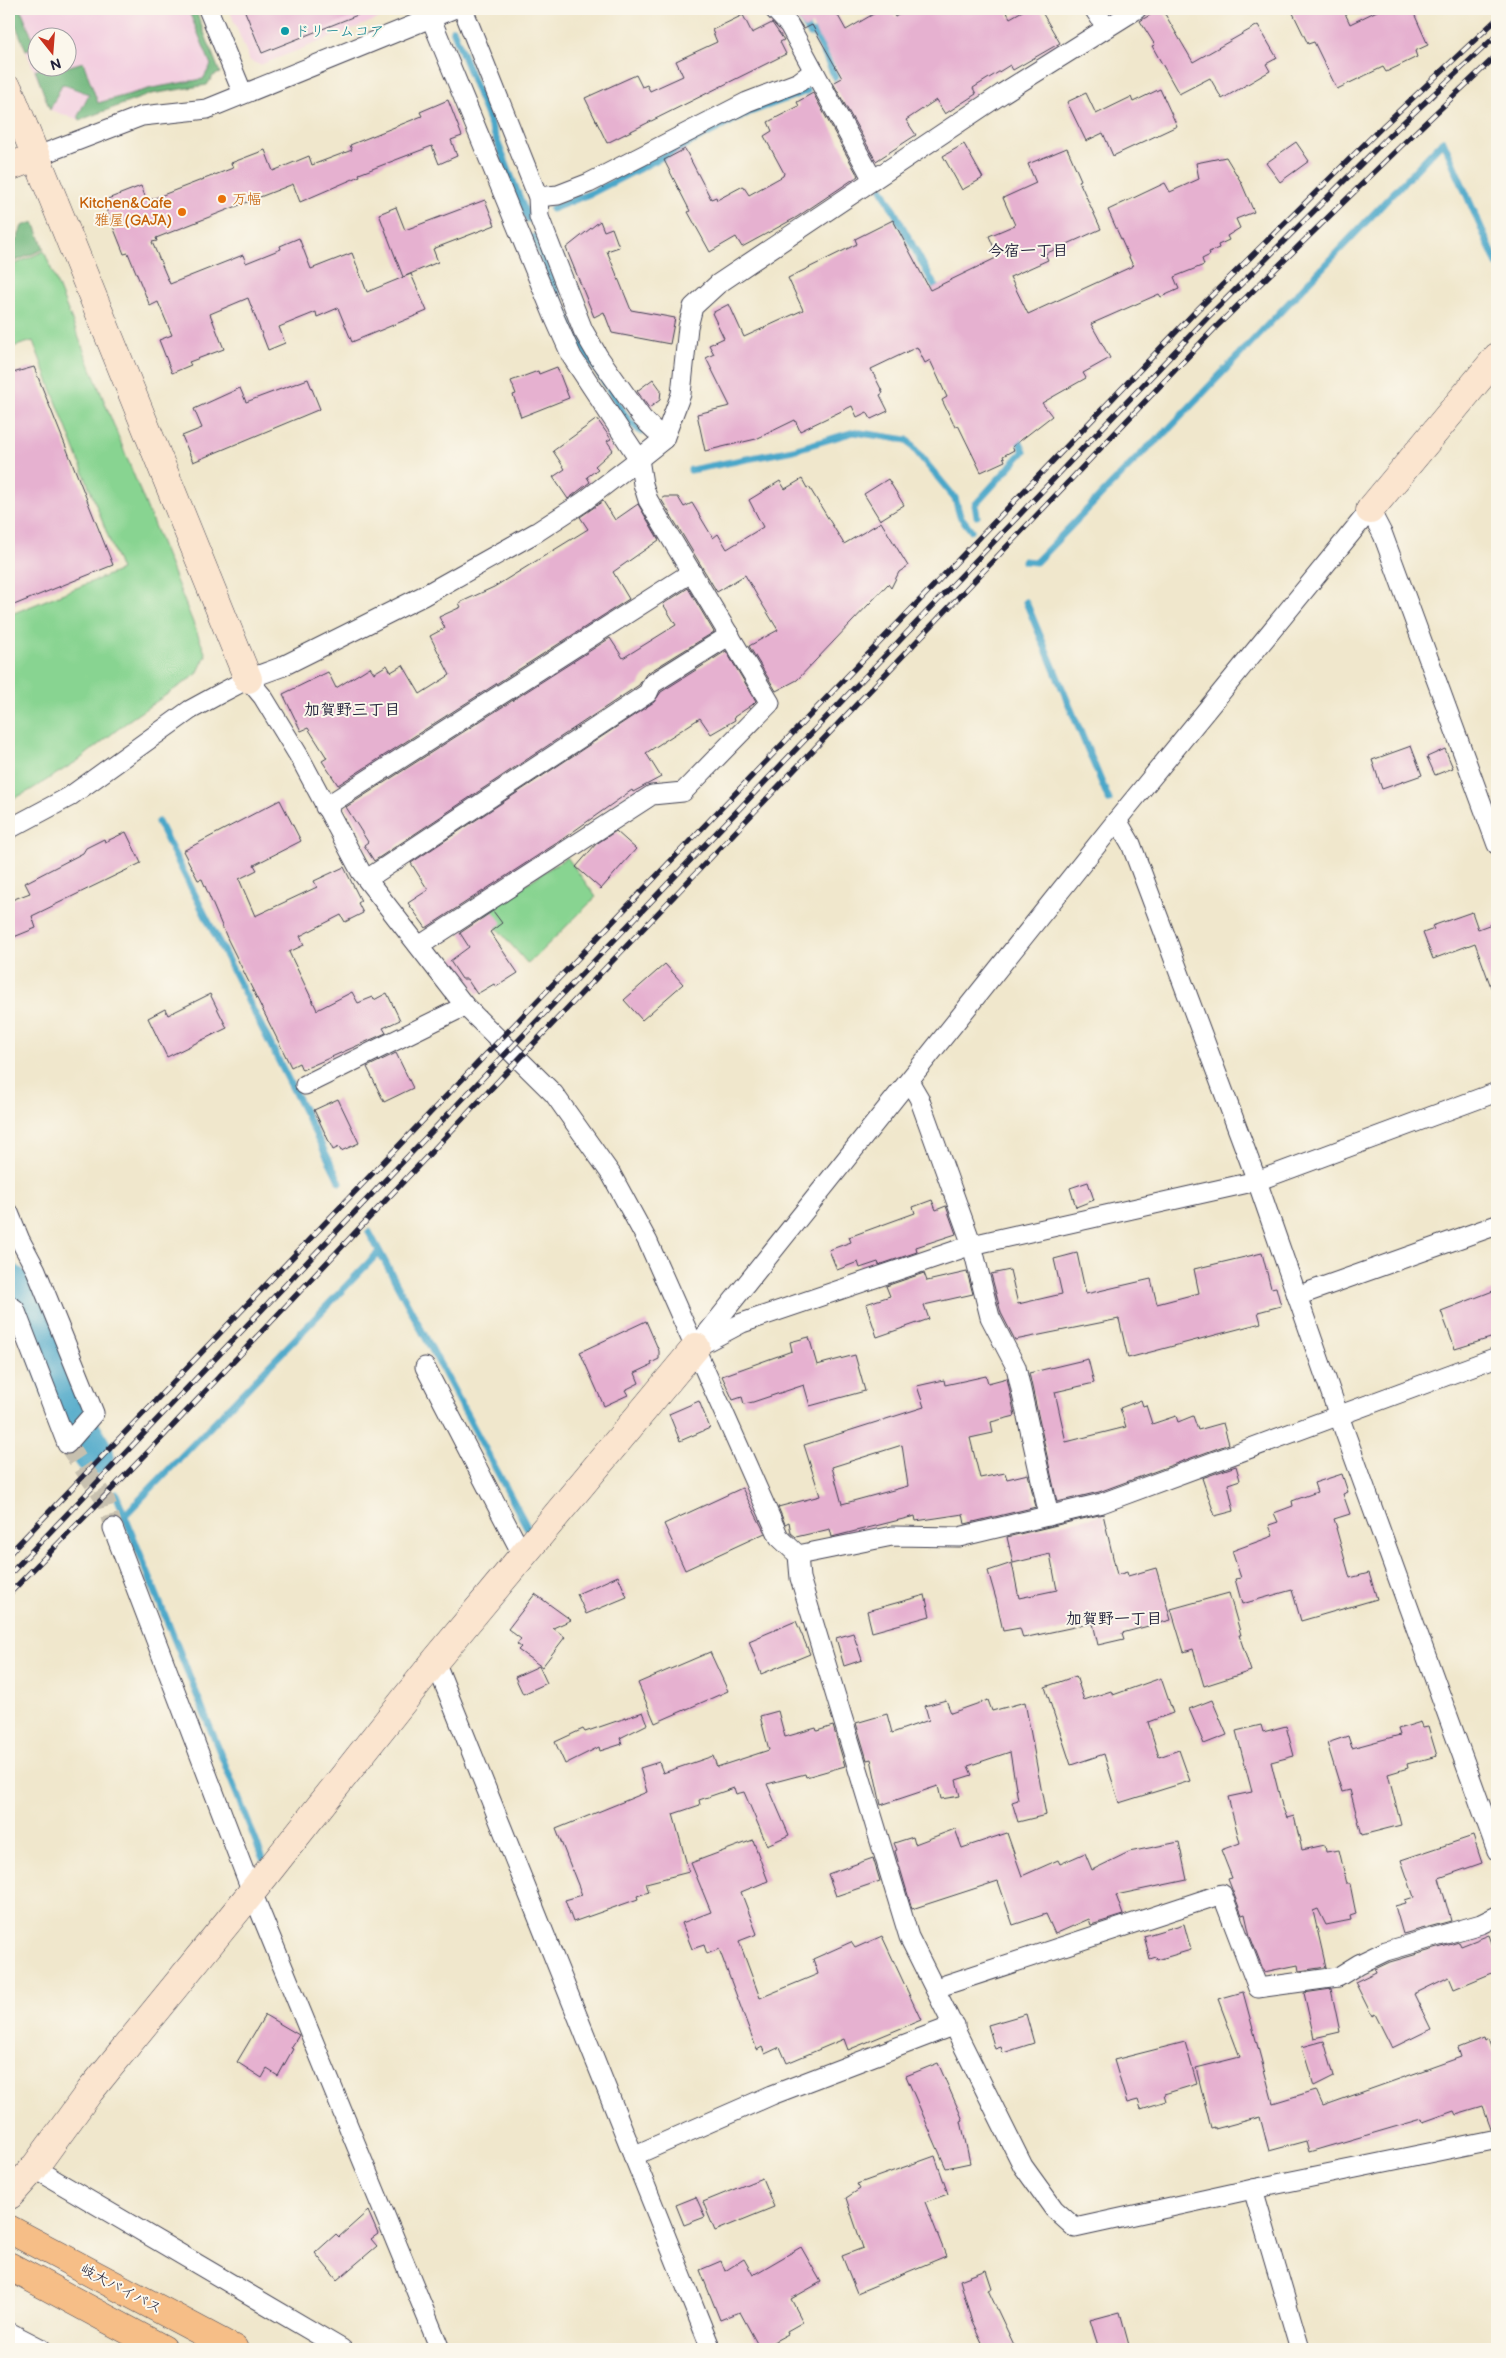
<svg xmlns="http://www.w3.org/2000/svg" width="1506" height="2358" font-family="'Balsamiq Sans','Klee One',sans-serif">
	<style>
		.built { fill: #f3cfe0; fill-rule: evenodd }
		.green { fill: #88d491; stroke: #557b66 }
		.forest { fill: #6eb67b; stroke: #486c5b }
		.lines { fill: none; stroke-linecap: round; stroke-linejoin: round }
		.stream { stroke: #4ba7c9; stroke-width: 7 }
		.river { stroke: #4ba7c9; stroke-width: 42 }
		.building { fill: #e6b1d0; fill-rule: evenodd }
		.street-tunnel { stroke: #c7c0af; stroke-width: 19; stroke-dasharray: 19 9; stroke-linecap: butt }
		.street-casing { stroke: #414051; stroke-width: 21 }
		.secondary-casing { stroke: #414051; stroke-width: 29 }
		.highway-casing { stroke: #414051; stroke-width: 29 }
		.street { stroke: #fff; stroke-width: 19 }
		.secondary { stroke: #fbe5cf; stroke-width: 28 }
		.highway { stroke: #f6be87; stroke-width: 28 }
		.rail-casing { stroke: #22223b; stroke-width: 5.5 }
		.rail { stroke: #fbf7ec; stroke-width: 4; stroke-dasharray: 11; stroke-linecap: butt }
		.culture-dot { fill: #0f9aa8; stroke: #fbf7ec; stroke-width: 2 }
		.food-dot { fill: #e8710a; stroke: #fbf7ec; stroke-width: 2 }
		.labels { text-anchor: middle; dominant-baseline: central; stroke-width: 4; stroke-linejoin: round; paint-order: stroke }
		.culture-label { font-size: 15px; fill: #0d838f; stroke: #fbf7ec; text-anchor: start }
		.food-label { font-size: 15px; fill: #c56008; stroke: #fbf7ec; text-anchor: start }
		.street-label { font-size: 15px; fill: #22223b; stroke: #fbf7ec }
		.neighbourhood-label { font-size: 16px; font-weight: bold; fill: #22223b; stroke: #fbf7ec }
	</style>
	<rect width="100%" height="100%" fill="#fbf7ec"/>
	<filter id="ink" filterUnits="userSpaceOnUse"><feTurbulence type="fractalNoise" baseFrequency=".02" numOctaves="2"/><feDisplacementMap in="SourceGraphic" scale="10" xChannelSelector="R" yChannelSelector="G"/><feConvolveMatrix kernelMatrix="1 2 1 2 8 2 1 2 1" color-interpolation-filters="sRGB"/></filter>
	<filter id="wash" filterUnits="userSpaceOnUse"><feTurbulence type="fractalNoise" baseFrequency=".0096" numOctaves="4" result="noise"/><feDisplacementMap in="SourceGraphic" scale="20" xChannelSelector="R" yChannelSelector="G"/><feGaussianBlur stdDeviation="1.12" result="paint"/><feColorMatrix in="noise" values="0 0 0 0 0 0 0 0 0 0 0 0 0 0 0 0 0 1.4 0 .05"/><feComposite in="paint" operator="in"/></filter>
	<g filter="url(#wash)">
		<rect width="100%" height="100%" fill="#f0e7cc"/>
		<g class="built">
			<path d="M9,9h186l25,64 -7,3 -6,9 -56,9 -71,26 -30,-10zM38,38h30v30h-30z"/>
			<polygon points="229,9 404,9 260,65 250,61"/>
		</g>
		<g class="green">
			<polygon points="44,251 206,655 197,674 132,718 79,760 29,791 9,801 9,615 121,570 33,341 9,348 9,267"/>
			<polygon points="567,857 596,897 528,964 483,912"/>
		</g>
		<g class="forest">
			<polygon points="9,9 21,9 36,47 26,50"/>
			<polygon points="188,9 195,9 220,73 213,76 207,85 151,94 80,120 78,116 89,94 62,84 50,110 35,70 42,68 47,73 83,62 98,103 152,88 203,79 211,65"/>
			<polygon points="34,222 44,249 9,264 9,237 17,240 22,226"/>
		</g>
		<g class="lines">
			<g class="stream">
				<polyline points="795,9 810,34 815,33 835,77"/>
				<polyline points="453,30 528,219"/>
				<polyline points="882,189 939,294"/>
				<polyline points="552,209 594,192 750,112 807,91"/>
				<polyline points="534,237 574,334 629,421 641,432"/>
				<polyline points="691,470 793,450 854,432 907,440 955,498 960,516 971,530"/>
				<polyline points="977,516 975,505 1024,451 1015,433"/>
				<polyline points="1024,561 1036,562 1145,450 1163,435 1443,141 1497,264"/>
				<polyline points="1026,602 1109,800"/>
				<polyline points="158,822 340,1182"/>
				<polyline points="369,1232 527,1527"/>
				<polyline points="116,1494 263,1859"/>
				<polyline points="125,1515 379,1252"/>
			</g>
			<polyline class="river" points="9,1285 29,1301 75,1423 93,1454"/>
		</g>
		<g id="blocks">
			<g class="building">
				<polygon points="244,9 370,9 370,10 262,53"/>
				<polygon points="799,9 842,9 836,12 846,30 882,9 890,9 895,17 908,9 1005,9 1010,18 1026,9 1040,9 1060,43 1013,70 1010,65 973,88 976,94 945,114 936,100 906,120 916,135 876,161 833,83 842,78 812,25 804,29 792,12"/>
				<polygon points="1160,9 1162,9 1193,62 1258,25 1277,58 1266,64 1270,71 1222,99 1210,78 1179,94 1152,46 1155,45 1140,21"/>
				<polygon points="1291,9 1343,9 1350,24 1381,9 1412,9 1428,45 1415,51 1417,57 1386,72 1383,67 1337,89 1314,42 1308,44"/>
				<polygon points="743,15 752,33 772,23 784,40 780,42 786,54 607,143 585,98 636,75 642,87 647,85 650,91 683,76 676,61 717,42 712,30"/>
				<polygon points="1160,89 1177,126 1113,156 1103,133 1086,141 1067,102 1086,93 1096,114 1131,97 1133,102"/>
				<polygon points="813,93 858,176 797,217 742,247 736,237 710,252 688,212 690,211 664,160 685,149 711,199 716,197 717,200 743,186 749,195 783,176 784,173 764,136 772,131 768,122 799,106 797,102"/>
				<polygon points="448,100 462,136 451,140 457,156 439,164 432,146 359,174 360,176 300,202 293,184 156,238 157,241 152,242 170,284 243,255 246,263 281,249 280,246 299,238 311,269 352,253 367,292 411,274 427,311 352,342 338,308 317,317 316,312 279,327 285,343 268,350 248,298 210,314 224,349 189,362 191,365 172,373 159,340 172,335 158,302 150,306 128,253 124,254 106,209 109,208 105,200 141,186 147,201 233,168 231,163 265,150 273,171 309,156 312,165 352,150 350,145 422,116 420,112"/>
				<polygon points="1296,142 1309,161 1280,182 1266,163"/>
				<polygon points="964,144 983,178 962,190 943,156"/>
				<polygon points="1067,148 1081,180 1079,181 1101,229 1045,254 1048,260 1010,277 1028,314 1133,266 1108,210 1165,183 1170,192 1199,179 1196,163 1226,157 1241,182 1254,212 1236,219 1240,228 1227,236 1229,240 1218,245 1219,248 1209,252 1210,255 1202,259 1204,265 1174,277 1179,289 1161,297 1159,294 1091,324 1110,358 1083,373 1086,378 1042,403 1052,416 1012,447 1014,450 1003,456 1005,461 981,472 958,425 955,427 942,400 947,397 930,360 925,363 917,347 871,369 883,393 880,395 888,411 871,419 867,412 857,417 852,406 800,431 795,420 756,439 705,451 697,414 730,406 706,358 714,354 709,345 724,338 712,313 729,304 744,337 803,310 788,278 857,244 855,239 893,220 930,290 998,257 989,236 1015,225 1003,198 1036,183 1028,164"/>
				<polygon points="485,200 495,225 433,249 438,262 403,277 379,214 396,207 405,230"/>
				<polygon points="600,221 604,231 612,228 619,247 607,251 631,310 675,318 670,344 612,333 604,312 594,317 566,248"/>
				<polygon points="34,367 113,565 9,607 9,374"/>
				<polygon points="557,367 569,398 521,417 513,395 516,394 511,381 538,371 539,374"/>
				<polygon points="308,379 320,409 193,462 182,436 202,428 194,409 240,388 246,402"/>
				<polygon points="653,379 661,390 660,400 649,408 637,391"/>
				<polygon points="597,419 611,439 607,441 613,450 595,466 598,469 587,477 590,482 568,499 553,477 565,469 553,451"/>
				<polygon points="802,479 807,488 809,487 844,544 881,522 908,566 899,572 891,588 888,584 797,680 776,691 749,646 778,630 759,599 745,575 717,592 661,499 664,497 678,497 684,507 692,503 713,538 718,534 727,549 763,527 749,500 780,481 785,489"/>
				<polygon points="888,479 904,505 880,520 864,494"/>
				<polygon points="603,501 615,520 638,504 659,540 613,572 629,599 338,785 322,761 327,758 308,728 301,731 283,694 328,672 336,688 370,667 374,673 387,665 391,672 403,665 420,694 450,675 430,636 445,628 439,617 461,607 459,603 494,587 588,529 580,517"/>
				<polygon points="688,588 714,632 646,674 639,685 374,861 364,845 368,842 346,807 610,638 623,658 676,625 663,604"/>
				<polygon points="726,651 756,701 752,705 734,717 735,720 711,734 700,718 646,753 661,777 633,792 632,790 557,843 426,928 408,903 428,890 411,863 654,702 661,692"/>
				<polygon points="1411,746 1422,775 1382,789 1372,760"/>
				<polygon points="1445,749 1453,768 1435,775 1427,757"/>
				<polygon points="280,800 301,841 254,865 257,870 239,879 255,916 317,887 314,881 344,867 361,901 358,903 363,913 345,922 341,915 300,936 304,945 289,952 317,1010 352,992 358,1003 373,997 374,1000 387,993 400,1020 383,1028 386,1033 302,1070 299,1063 291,1067 228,940 202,879 198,880 183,851"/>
				<polygon points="616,831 636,849 601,889 576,867 596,844"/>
				<polygon points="126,832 141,863 32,916 36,928 9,939 9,901 30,893 25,883 83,853 86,848 104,839 105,842"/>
				<polygon points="493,911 502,923 490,932 518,973 496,987 494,984 477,994 467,979 462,979 450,961 469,947 460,933"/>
				<polygon points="1472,912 1478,929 1497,922 1497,998 1495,998 1475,943 1433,959 1423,933 1434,929 1432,926"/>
				<polygon points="665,964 683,984 642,1020 624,1000"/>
				<polygon points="210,994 227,1028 167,1057 148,1018 165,1009 168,1015"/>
				<polygon points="396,1053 413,1088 384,1102 367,1067"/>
				<polygon points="338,1099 359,1143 341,1151 339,1147 333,1150 314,1110"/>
				<polygon points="1088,1182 1094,1200 1076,1207 1070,1188"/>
				<polygon points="932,1200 936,1210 946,1206 956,1234 916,1247 917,1252 879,1265 878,1262 860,1268 858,1262 837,1270 829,1250 851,1242 849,1237 915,1213 913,1207"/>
				<polygon points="1077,1253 1086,1294 1151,1279 1157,1304 1199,1293 1194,1269 1262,1253 1271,1288 1276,1287 1281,1306 1258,1312 1261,1323 1128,1358 1119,1319 1015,1340 1001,1313 991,1274 1010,1270 1018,1304 1062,1294 1054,1259"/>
				<polygon points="967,1272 973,1294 924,1305 929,1319 877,1337 866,1304 890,1296 886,1286 924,1273 927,1281"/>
				<polygon points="1493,1291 1497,1304 1497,1336 1455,1349 1441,1311"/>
				<polygon points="646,1321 659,1351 659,1359 651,1363 652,1365 635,1373 639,1383 625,1390 628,1395 604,1406 580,1352"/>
				<polygon points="809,1337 817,1365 855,1355 865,1391 810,1406 804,1385 753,1402 744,1404 742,1397 733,1400 722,1376 792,1351 790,1342"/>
				<polygon points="1088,1359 1094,1383 1055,1392 1066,1442 1126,1427 1120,1408 1141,1400 1143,1406 1146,1405 1152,1424 1176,1416 1178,1422 1193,1416 1198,1430 1223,1423 1229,1444 1099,1492 1057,1502 1029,1373"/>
				<path d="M986,1376l2,7 19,-5 8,38 -24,6 2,11 -23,5 10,40 25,-5 2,6 21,-5 8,33 -71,17 -2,-10 -47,7 -1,-5 -83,21 -2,-8 -34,8 -5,-4 -2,-11 -4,2 -7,-17 42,-11 -16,-51 120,-38 -7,-21 27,-6 1,5zM902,1445l6,41 -66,18 -10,-37z"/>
				<polygon points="699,1401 710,1428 680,1441 669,1414"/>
				<polygon points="1236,1466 1240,1480 1228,1484 1234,1511 1215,1516 1202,1478"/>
				<polygon points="1342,1474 1348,1492 1343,1494 1350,1514 1334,1519 1337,1528 1336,1528 1350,1578 1369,1573 1377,1599 1301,1621 1292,1590 1242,1604 1235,1579 1241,1578 1232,1551 1273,1536 1269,1525 1278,1522 1274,1513 1293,1506 1292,1501 1317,1492 1314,1483"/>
				<polygon points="742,1488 765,1533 685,1570 664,1524"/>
				<polygon points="1103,1514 1117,1575 1127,1572 1128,1576 1156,1568 1171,1620 1122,1633 1124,1639 1098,1645 1093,1623 1023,1638 1020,1628 1003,1631 996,1599 988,1571 1012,1563 1019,1598 1057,1590 1050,1554 1013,1563 1007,1537"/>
				<polygon points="618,1576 627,1597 586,1614 577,1594"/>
				<polygon points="1229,1593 1241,1635 1239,1635 1251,1671 1204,1686 1193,1649 1184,1652 1171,1609"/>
				<polygon points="535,1594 571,1620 553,1628 565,1637 542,1667 518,1650 521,1647 517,1644 521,1639 508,1629"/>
				<polygon points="925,1595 930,1616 872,1632 867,1611"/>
				<polygon points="796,1621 810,1654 761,1674 749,1641"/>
				<polygon points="853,1633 862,1660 844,1666 836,1638"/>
				<polygon points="710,1652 728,1691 655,1723 638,1683"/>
				<polygon points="539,1666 547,1683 523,1694 515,1677"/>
				<polygon points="1076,1676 1084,1700 1111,1691 1113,1695 1161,1678 1173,1713 1148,1722 1159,1757 1179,1750 1190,1781 1119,1803 1104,1754 1071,1765 1045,1687"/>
				<polygon points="946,1700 951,1713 988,1700 992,1711 1025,1702 1046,1815 1018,1822 1012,1802 1018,1800 1010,1752 968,1766 972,1775 956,1780 960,1796 941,1799 938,1786 881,1805 871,1759 867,1760 856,1723 887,1714 892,1733 929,1720 925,1706"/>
				<polygon points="1212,1700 1227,1735 1204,1744 1189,1709"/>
				<polygon points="778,1711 785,1737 816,1728 817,1731 833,1726 845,1766 806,1777 805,1774 767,1784 789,1835 767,1845 744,1792 736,1794 734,1788 699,1800 700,1805 673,1814 689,1872 646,1883 649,1892 637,1896 638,1899 573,1922 565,1900 582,1895 556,1829 647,1792 640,1768 659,1762 663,1773 713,1756 717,1767 769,1750 760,1716"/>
				<polygon points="643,1712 648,1724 620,1738 622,1744 600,1751 599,1747 565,1764 555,1742 583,1729 585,1732"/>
				<polygon points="1421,1722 1423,1727 1428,1726 1437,1756 1407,1764 1408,1768 1388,1774 1401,1825 1362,1835 1350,1790 1342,1792 1327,1743 1348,1736 1352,1748 1400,1735 1398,1729"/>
				<polygon points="1261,1725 1263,1732 1286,1726 1294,1756 1271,1762 1282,1806 1287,1818 1294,1816 1302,1850 1325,1845 1326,1852 1339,1850 1347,1884 1350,1884 1356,1914 1350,1916 1351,1920 1326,1925 1318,1909 1313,1911 1326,1967 1299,1971 1298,1965 1264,1972 1250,1936 1245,1914 1242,1915 1228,1879 1232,1878 1221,1850 1240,1843 1228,1797 1252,1792 1236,1731"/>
				<polygon points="955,1829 962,1848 1007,1833 1022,1876 1058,1860 1060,1864 1085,1853 1092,1870 1129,1852 1179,1842 1187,1880 1116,1895 1123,1915 1091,1925 1089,1919 1055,1934 1046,1914 1013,1925 998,1881 912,1909 895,1851 897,1850 894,1843 913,1837 915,1844"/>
				<polygon points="1473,1836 1482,1863 1439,1878 1451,1921 1403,1934 1395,1906 1406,1903 1405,1900 1414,1897 1401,1860"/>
				<polygon points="753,1840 768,1881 741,1892 757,1934 739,1941 760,1998 818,1974 813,1959 851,1942 855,1948 882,1936 921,2020 848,2050 844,2039 787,2063 780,2047 765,2054 762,2047 757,2050 719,1949 707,1954 704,1945 692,1949 682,1923 711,1912 691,1863"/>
				<polygon points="873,1858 880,1881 836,1896 828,1874"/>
				<polygon points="1184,1924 1191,1950 1157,1960 1156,1957 1150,1959 1144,1936"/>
				<polygon points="1489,1935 1497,1957 1497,1971 1454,1989 1449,1977 1414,1994 1431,2029 1392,2048 1375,2014 1372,2016 1355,1982 1376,1972 1375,1969 1390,1962 1459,1942 1461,1946"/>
				<polygon points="1331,1989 1340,2032 1314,2038 1304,1993"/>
				<polygon points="1243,1992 1273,2103 1316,2090 1323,2106 1461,2057 1458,2048 1484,2038 1485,2041 1488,2039 1497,2063 1497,2128 1491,2129 1483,2107 1456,2115 1454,2111 1423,2122 1422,2119 1309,2152 1306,2141 1269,2151 1260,2117 1215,2129 1215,2127 1211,2128 1196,2068 1240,2057 1218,1999"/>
				<polygon points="1026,2014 1034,2043 1003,2053 1001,2047 995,2049 988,2025"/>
				<polygon points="265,2015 299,2035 291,2048 293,2049 278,2076 267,2069 262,2078 237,2062"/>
				<polygon points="1324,2041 1334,2076 1314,2086 1302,2047"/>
				<polygon points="1185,2042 1197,2084 1164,2094 1166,2101 1141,2109 1138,2100 1127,2103 1114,2060"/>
				<polygon points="938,2063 963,2120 961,2121 970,2163 946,2168 906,2076"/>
				<polygon points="935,2156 948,2194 925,2202 946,2256 857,2293 842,2256 863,2248 846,2198 860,2189 857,2184"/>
				<polygon points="762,2178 774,2207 715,2231 703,2202"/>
				<polygon points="696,2197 705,2217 684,2225 676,2205"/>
				<polygon points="368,2211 378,2234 371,2239 377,2246 337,2280 315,2253 336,2234 339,2237"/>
				<polygon points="801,2247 821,2282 791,2299 803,2322 787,2331 788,2334 760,2349 740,2312 720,2320 700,2270 721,2261 725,2271 744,2259 753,2275"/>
				<polygon points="986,2270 992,2288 988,2290 1016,2349 985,2349 971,2319 960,2280"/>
				<polygon points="1120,2312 1130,2349 1099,2349 1090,2320"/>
			</g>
		</g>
	</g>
	<g filter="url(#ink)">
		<use href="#blocks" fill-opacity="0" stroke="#414051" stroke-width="1"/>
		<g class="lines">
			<polyline class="street-tunnel" points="67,1444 106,1501 113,1528"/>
			<g class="street-casing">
				<g id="street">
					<polyline points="208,9 243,94"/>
					<polyline points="463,9 538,197 539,217 583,330 598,356 642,418 664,439"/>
					<polyline points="774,9 789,25 873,180"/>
					<polyline points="1094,9 1106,27"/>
					<polyline points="35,157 142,116 207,109 453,9"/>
					<polyline points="538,197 558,195 589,183 747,102 799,82 814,71"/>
					<polyline points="248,679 263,697 299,756 361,872 465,1006 554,1094 611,1174 648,1242 779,1537 798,1555 800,1578 909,1937 1023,2166 1054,2209 1075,2228 1253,2189 1497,2139"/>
					<polyline points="325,807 692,572"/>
					<polyline points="1117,820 1131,844 1257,1181 1339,1416 1497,1851"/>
					<polyline points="9,829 69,797 190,710 223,692 248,679 281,667 423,596 537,532 583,502 639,459 664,439 681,394 688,327 693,307 718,284 1003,93 1137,9"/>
					<polyline points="367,879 648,693 652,684 730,635"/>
					<polyline points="419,946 652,795 683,792 770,703 648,500 643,484 639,459 572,357 555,319 427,9"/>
					<polyline points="909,1081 919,1098 972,1245 990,1317 1016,1367 1049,1516"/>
					<polyline points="305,1085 465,1006"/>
					<polyline points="9,1213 20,1240 36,1270 94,1413 67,1444 15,1309 9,1305"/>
					<polyline points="1297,1296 1497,1225"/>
					<polyline points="704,1343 742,1323 972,1245 1257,1181 1497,1092"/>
					<polyline points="696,1347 1117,820 1370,510 1383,535 1497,845"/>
					<polyline points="425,1367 522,1554"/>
					<polyline points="113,1528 252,1892 440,2349"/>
					<polyline points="798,1555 892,1536 959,1537 1102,1503 1497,1357"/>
					<polyline points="435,1661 711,2349"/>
					<polyline points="936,1988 1222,1894 1258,1988 1338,1977 1359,1964 1386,1951 1481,1924 1497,1916"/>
					<polyline points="633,2156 772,2095 955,2025"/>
					<polyline points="34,2168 342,2349"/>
					<polyline points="1253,2189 1300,2349"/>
					<polyline points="9,2332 42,2349"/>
				</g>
			</g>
			<g class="secondary-casing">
				<g id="secondary">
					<polyline points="9,90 248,679"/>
					<polyline points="9,167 35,157"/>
					<polyline points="1370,510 1497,357"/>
					<polyline points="10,2195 34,2168 90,2091 252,1892 435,1661 696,1347"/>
				</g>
			</g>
			<g class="highway-casing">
				<g id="highway">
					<polyline points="9,2229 234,2349"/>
					<polyline points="9,2266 163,2349"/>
				</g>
			</g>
			<use href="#street" class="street"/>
			<use href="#secondary" class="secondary"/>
			<use href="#highway" class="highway"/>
			<g class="rail-casing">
				<g id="rail">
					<polyline points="9,1554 1195,312 1383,126 1497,19"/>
					<polyline points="9,1575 1206,319 1391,134 1497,35"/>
					<polyline points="9,1594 151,1449 519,1059 1215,328 1402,145 1497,55"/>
				</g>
			</g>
			<use href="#rail" class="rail"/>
		</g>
	</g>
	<circle class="culture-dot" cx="285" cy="31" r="5"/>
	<g class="food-dot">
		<circle cx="222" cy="199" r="5"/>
		<circle cx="182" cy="212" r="5"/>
	</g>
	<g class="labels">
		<g class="culture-label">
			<text x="295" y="31">ドリームコア</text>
		</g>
		<g class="food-label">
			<text x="232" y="199">万幅</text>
			<text x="172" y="203" text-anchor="end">Kitchen&amp;Cafe<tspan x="172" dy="17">雅屋(GAJA)</tspan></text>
		</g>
		<g class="street-label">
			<text transform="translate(121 2289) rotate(28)">岐大バイパス</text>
		</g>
		<g class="neighbourhood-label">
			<text x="1028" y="251">今宿一丁目</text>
			<text x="352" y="710">加賀野三丁目</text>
			<text x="1114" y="1619">加賀野一丁目</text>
		</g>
	</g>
	<rect width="1506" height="2358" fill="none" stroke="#fbf7ec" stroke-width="30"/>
	<g transform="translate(52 52) rotate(163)"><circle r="24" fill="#fbf7ec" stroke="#a4a2a5"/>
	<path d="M0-4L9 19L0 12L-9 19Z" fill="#c8321e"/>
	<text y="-8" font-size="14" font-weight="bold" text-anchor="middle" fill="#22223b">N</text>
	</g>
</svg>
